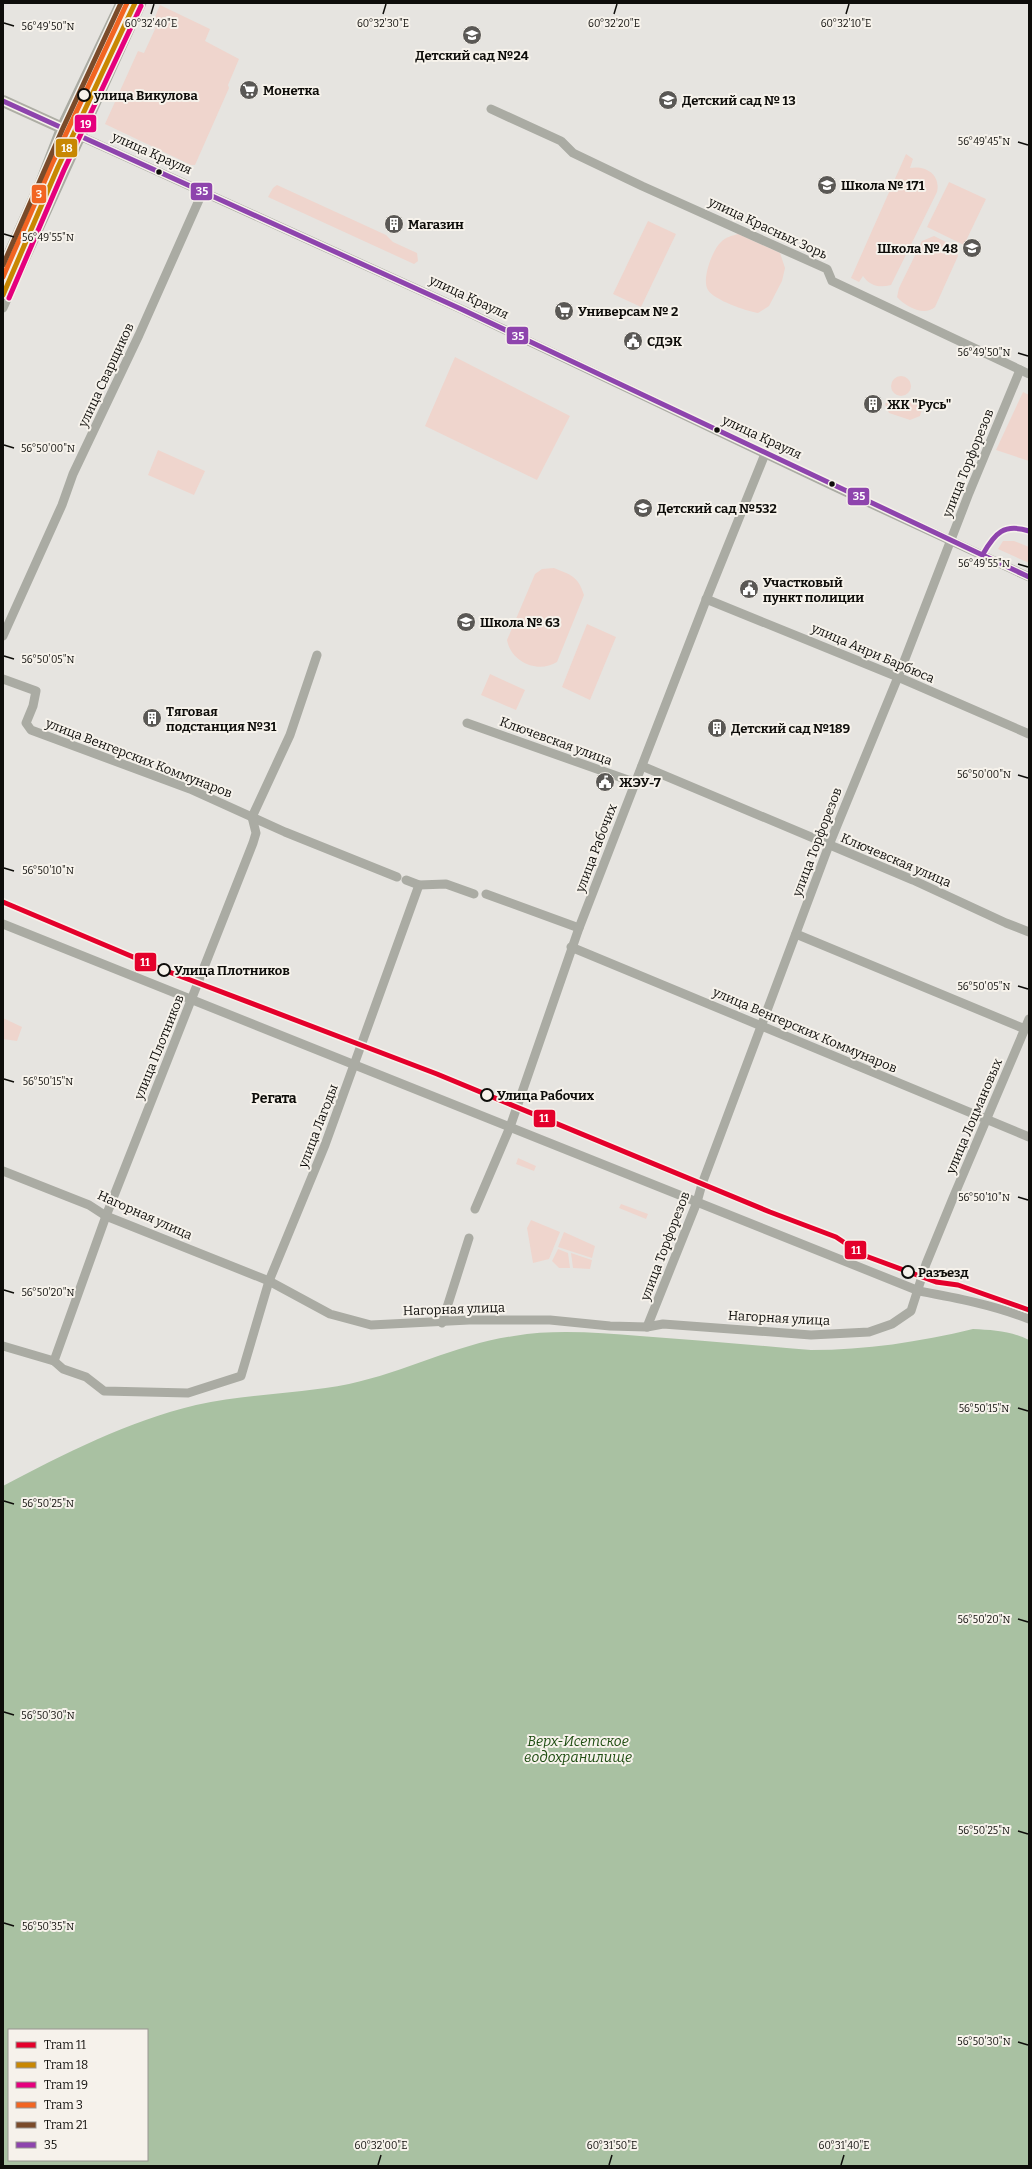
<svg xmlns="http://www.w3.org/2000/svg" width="1032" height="2169" font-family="Bitter,serif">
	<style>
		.green { fill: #efd5cd }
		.water { fill: #a9c1a2; fill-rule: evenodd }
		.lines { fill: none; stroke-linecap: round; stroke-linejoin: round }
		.minor { stroke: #aaaba3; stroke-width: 9 }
		.major { stroke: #adada4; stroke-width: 12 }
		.bus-1-casing { stroke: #f6f2eb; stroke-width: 8 }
		.bus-1 { stroke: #8e44ad; stroke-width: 5 }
		.tram-1-casing { stroke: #f6f2eb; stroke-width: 8 }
		.tram-2-casing { stroke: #f6f2eb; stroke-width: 8 }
		.tram-3-casing { stroke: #f6f2eb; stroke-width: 8 }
		.tram-4-casing { stroke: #f6f2eb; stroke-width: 8 }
		.tram-5-casing { stroke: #f6f2eb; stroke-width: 8 }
		.tram-1 { stroke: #e4002b; stroke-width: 5 }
		.tram-2 { stroke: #c88702; stroke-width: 5 }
		.tram-3 { stroke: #e5007d; stroke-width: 5 }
		.tram-4 { stroke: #f26522; stroke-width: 5 }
		.tram-5 { stroke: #7a4b2a; stroke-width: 5 }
		.ticks { fill: none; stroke: #0e0d0a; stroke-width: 1.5 }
		.stop-dot { fill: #f6f2eb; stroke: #0e0d0a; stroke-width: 2 }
		.bus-dot { fill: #0e0d0a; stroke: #f6f2eb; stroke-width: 1.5 }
		.labels { text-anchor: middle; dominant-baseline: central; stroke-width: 4; stroke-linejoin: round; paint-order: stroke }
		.poi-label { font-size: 13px; font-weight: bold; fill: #0e0d0a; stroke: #f6f2eb; text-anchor: start }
		.stop-label { font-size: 13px; font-weight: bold; fill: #0e0d0a; stroke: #f6f2eb; text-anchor: start }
		.street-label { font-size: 13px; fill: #0e0d0a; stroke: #f6f2eb }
		.neighbourhood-label { font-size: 14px; font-weight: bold; fill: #0e0d0a; stroke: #f6f2eb }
		.water-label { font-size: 14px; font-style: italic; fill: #1e4c11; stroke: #f6f2eb }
		.ticks-label { font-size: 10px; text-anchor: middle; fill: #0e0d0a; stroke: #f6f2eb; stroke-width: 4; stroke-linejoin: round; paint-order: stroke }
		.line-badge { stroke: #f6f2eb; stroke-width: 1.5 }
		.badge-label { font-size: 11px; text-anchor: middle; font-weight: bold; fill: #fff }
	</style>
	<rect width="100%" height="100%" fill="#e6e4e0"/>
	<g class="green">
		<polygon points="160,5 210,29 205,41 239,59 228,85 229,88 195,165 191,165 105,124 138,51 144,53 156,27 152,24"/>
		<path d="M906,154l7,5 -3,9c16,-3 31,7 27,24l-46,93c-12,3 -21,1 -28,-9l-4,6 -8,-4z"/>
		<polygon points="949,182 986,199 964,245 927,227"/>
		<polygon points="277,185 386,235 393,242 417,253 418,261 414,264 268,197 273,188"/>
		<polygon points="648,221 676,234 641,307 613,294"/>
		<path d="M738,234l42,19 5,15 -3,13 -13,25 -11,7c-12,-2 -44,-13 -50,-23 -7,-11 5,-41 13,-48 5,-5 10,-6 17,-8z"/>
		<path d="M934,236l22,11 2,9 -23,51c-11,10 -30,-1 -38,-10l2,-9 23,-47z"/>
		<polygon points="455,357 570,416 537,480 425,426"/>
		<circle cx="901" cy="386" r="10"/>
		<polygon points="1023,392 1029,395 1029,461 996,450"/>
		<polygon points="892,398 916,401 922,409 920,416 910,420 889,413 885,404"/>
		<polygon points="158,450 205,471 194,495 148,475"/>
		<polygon points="1003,541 1014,541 1029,547 1029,563 998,549"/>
		<path d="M554,568c17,7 24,8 30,27l-27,67c-19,12 -46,0 -50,-22l28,-66 7,-5z"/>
		<polygon points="587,624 616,637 590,700 562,687"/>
		<polygon points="490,674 525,690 516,710 481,695"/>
		<polygon points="3,1018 22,1027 17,1041 3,1039"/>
		<polygon points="518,1158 536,1166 534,1171 516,1164"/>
		<polygon points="621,1204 648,1214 646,1219 619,1208"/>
		<polygon points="531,1220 560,1232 549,1259 533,1263 527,1228"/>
		<polygon points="564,1232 595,1246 592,1258 558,1247"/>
		<polygon points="558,1249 568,1253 570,1268 559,1268 552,1261"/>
		<polygon points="571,1253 592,1260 590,1269 573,1268"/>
	</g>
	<path class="water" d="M973,1329c20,1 38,2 56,11v826h-1026v-680c61,-32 125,-65 193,-81 50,-11 103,-11 153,-21 57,-12 108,-40 165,-48 42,-7 84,-3 126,0 57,4 114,9 171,14 55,0 108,-8 162,-21zM9,2030h138v130h-138z"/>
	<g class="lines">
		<g class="minor">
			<polyline points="491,109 561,141 573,153 642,186 827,269 832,281 1029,374"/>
			<polyline points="82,137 461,309 837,488 1029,577"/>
			<polyline points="3,265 39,184 61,127 120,3"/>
			<polyline points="3,308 142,3"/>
			<polyline points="706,599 898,677 1029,734"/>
			<polyline points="3,636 62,505 73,474 139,335 203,191"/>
			<polyline points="3,679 36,691 33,706 26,723 31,730 190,789 285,832 397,877"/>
			<polyline points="467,723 628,780 636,781"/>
			<polyline points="642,766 913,880 1006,923 1029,932"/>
			<polyline points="406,880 419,885 446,884 474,894"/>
			<polyline points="486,894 579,928"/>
			<path d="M3,924l916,367c38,7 74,14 110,28"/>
			<polyline points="796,934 1025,1029"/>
			<polyline points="571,947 1029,1137"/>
			<polyline points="3,1171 89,1205 106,1216 269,1281 330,1314 371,1325 469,1320 550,1320 610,1326 647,1327 663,1324 811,1335 869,1332 892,1324 911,1311 926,1264 953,1198 1029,1019"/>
			<polyline points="475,1209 510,1127 579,928 708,595 765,454"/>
			<polyline points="442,1323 469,1238"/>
			<polyline points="647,1327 697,1202 702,1184 829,845 898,677 969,493 1020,370"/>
			<polyline points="3,1346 54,1361 63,1369 86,1377 104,1391 188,1393 241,1376 269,1281 325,1145 419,885"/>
			<polyline points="54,1361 106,1216 253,843 256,833 252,817 290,735 317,655"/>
		</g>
		<polyline class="major" points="3,101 82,137"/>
		<g class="bus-1-casing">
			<g id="bus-1">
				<polyline points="3,101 461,309 1029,577"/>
				<path d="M983,554c12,-21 21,-31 46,-23"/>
			</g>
		</g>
		<use href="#bus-1" class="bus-1"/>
		<g class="tram-1-casing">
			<polyline id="tram-1" points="3,902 164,970 437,1074 770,1212 836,1237 863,1255 936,1282 958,1285 1029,1310"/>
		</g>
		<g class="tram-2-casing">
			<polyline id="tram-2" points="3,295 58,167 135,3"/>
		</g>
		<g class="tram-3-casing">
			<polyline id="tram-3" points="9,298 64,170 141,6"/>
		</g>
		<g class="tram-4-casing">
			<polyline id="tram-4" points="3,277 52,164 127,3"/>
		</g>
		<g class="tram-5-casing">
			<polyline id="tram-5" points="3,265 63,128 121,3"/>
		</g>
		<use href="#tram-1" class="tram-1"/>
		<use href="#tram-2" class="tram-2"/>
		<use href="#tram-3" class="tram-3"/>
		<use href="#tram-4" class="tram-4"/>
		<use href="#tram-5" class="tram-5"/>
	</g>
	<path class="ticks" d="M151,14l3,-10M383,14l3,-10M614,14l3,-10M846,14l3,-10M4,23l10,3M1018,142l10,3M4,234l10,3M1018,353l10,3M4,445l10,3M1018,564l10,3M4,656l10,3M1018,775l10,3M4,868l10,3M1018,986l10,3M4,1079l10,3M1018,1197l10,3M4,1290l10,3M1018,1408l10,3M4,1501l10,3M1018,1619l10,3M4,1712l10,3M1018,1831l10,3M4,1923l10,3M1018,2042l10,3M378,2165l3,-10M609,2165l3,-10M841,2165l3,-10"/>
	<defs>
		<g id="school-disc" transform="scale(1)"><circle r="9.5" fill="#5a5855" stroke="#f6f2eb"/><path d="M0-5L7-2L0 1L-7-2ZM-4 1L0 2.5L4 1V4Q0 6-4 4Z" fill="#fff"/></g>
		<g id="supermarket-disc" transform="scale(1)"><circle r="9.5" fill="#5a5855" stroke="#f6f2eb"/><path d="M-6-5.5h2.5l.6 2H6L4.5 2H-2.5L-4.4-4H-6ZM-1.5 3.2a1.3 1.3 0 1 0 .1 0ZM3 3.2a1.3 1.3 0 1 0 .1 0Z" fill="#fff"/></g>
		<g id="building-disc" transform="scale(1)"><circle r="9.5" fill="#5a5855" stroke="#f6f2eb"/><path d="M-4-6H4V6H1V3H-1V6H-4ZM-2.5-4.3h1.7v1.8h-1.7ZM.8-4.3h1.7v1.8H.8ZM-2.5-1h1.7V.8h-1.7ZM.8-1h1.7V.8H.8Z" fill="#fff"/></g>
		<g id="civic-disc" transform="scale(1)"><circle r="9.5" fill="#5a5855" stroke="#f6f2eb"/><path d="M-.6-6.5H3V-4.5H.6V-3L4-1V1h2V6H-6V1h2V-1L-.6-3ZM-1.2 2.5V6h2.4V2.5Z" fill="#fff"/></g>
	</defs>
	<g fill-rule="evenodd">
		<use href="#school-disc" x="472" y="35"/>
		<use href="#supermarket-disc" x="249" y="90"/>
		<use href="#school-disc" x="668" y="100"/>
		<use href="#school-disc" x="827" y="185"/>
		<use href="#building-disc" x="394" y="224"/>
		<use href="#school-disc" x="972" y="248"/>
		<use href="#supermarket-disc" x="564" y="311"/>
		<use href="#civic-disc" x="633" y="341"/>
		<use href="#building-disc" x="873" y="404"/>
		<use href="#school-disc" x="643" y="508"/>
		<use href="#civic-disc" x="749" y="589"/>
		<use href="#school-disc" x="466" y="622"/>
		<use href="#building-disc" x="152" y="718"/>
		<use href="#building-disc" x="717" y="728"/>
		<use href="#civic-disc" x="605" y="782"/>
	</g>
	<g class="stop-dot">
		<circle cx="84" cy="95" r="6"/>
		<circle cx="164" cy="970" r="6"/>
		<circle cx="487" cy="1095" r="6"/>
		<circle cx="908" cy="1272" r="6"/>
	</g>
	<g class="bus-dot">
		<circle cx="159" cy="172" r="3.5"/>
		<circle cx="717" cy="430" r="3.5"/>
		<circle cx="832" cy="484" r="3.5"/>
	</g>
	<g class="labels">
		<g class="poi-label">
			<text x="472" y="55" text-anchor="middle">Детский сад №24</text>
			<text x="263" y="90">Монетка</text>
			<text x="682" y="100">Детский сад № 13</text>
			<text x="841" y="185">Школа № 171</text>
			<text x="408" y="224">Магазин</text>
			<text x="958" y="248" text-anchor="end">Школа № 48</text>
			<text x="578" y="311">Универсам № 2</text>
			<text x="647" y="341">СДЭК</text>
			<text x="887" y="404">ЖК "Русь"</text>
			<text x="657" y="508">Детский сад №532</text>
			<text x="763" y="582">Участковый<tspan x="763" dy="15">пункт полиции</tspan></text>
			<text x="480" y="622">Школа № 63</text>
			<text x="166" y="711">Тяговая<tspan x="166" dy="15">подстанция №31</tspan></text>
			<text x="731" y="728">Детский сад №189</text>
			<text x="619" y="782">ЖЭУ-7</text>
		</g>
		<g class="stop-label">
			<text x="94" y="95">улица Викулова</text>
			<text x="174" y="970">Улица Плотников</text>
			<text x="497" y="1095">Улица Рабочих</text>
			<text x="918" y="1272">Разъезд</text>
		</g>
		<g class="street-label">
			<text transform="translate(152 153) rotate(24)">улица Крауля</text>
			<text transform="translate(768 228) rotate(25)">улица Красных Зорь</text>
			<text transform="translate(469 297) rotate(25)">улица Крауля</text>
			<text transform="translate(106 375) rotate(-65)">улица Сварщиков</text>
			<text transform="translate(762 437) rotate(25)">улица Крауля</text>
			<text transform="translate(968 463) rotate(-68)">улица Торфорезов</text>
			<text transform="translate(873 653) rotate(23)">улица Анри Барбюса</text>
			<text transform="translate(556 741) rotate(20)">Ключевская улица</text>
			<text transform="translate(139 758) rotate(21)">улица Венгерских Коммунаров</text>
			<text transform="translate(817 842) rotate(-69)">улица Торфорезов</text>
			<text transform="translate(596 848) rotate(-69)">улица Рабочих</text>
			<text transform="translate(896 860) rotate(23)">Ключевская улица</text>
			<text transform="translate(805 1030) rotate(23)">улица Венгерских Коммунаров</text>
			<text transform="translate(159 1047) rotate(-68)">улица Плотников</text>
			<text transform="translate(974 1116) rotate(-67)">улица Лоцмановых</text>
			<text transform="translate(318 1126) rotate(-69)">улица Лагоды</text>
			<text transform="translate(145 1215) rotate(24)">Нагорная улица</text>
			<text transform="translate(665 1246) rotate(-69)">улица Торфорезов</text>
			<text transform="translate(454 1309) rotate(-2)">Нагорная улица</text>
			<text transform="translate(779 1318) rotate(3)">Нагорная улица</text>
		</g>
		<g class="neighbourhood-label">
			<text x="274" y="1098">Регата</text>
		</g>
		<g class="water-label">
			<text x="578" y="1741">Верх-Исетское<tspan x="578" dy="16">водохранилище</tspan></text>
		</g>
	</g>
	<g class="ticks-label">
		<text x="151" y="27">60°32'40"E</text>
		<text x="383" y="27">60°32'30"E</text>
		<text x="614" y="27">60°32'20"E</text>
		<text x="846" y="27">60°32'10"E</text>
		<text x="48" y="30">56°49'50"N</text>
		<text x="984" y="145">56°49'45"N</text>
		<text x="48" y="241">56°49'55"N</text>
		<text x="984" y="356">56°49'50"N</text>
		<text x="48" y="452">56°50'00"N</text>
		<text x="984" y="567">56°49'55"N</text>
		<text x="48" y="663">56°50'05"N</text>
		<text x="984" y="778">56°50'00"N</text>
		<text x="48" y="874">56°50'10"N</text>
		<text x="984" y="990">56°50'05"N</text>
		<text x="48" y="1085">56°50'15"N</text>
		<text x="984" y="1201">56°50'10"N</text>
		<text x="48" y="1296">56°50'20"N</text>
		<text x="984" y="1412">56°50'15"N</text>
		<text x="48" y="1507">56°50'25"N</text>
		<text x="984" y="1623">56°50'20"N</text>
		<text x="48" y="1719">56°50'30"N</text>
		<text x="984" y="1834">56°50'25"N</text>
		<text x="48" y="1930">56°50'35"N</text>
		<text x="984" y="2045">56°50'30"N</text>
		<text x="381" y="2149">60°32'00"E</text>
		<text x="612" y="2149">60°31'50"E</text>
		<text x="844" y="2149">60°31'40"E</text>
	</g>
	<g class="line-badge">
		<rect x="74" y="114" width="23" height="19" rx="4" fill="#e5007d"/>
		<rect x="55" y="138" width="23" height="20" rx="4" fill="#c88702"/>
		<rect x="190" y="182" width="23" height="19" rx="4" fill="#8e44ad"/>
		<rect x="31" y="184" width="16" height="20" rx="4" fill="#f26522"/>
		<rect x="506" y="326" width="23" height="19" rx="4" fill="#8e44ad"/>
		<rect x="847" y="487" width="23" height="19" rx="4" fill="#8e44ad"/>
		<rect x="134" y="952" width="23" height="20" rx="4" fill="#e4002b"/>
		<rect x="533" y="1109" width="23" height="19" rx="4" fill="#e4002b"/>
		<rect x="844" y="1240" width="23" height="20" rx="4" fill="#e4002b"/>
	</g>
	<g class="badge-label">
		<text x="86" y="128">19</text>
		<text x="67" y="152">18</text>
		<text x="202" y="195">35</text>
		<text x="39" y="198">3</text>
		<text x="518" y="340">35</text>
		<text x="859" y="500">35</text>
		<text x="145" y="966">11</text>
		<text x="544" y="1122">11</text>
		<text x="856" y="1254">11</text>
	</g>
	<rect width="1032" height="2169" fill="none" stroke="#0e0d0a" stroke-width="8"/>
	<rect x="8" y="2029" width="140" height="132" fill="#f6f2eb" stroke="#999691"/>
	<rect x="16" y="2042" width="20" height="6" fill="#e4002b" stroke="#999691"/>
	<text x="44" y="2049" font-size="12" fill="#0e0d0a">Tram 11</text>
	<rect x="16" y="2062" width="20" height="6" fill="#c88702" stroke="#999691"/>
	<text x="44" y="2069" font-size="12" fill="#0e0d0a">Tram 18</text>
	<rect x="16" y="2082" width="20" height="6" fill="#e5007d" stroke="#999691"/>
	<text x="44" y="2089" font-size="12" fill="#0e0d0a">Tram 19</text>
	<rect x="16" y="2102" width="20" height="6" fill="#f26522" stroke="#999691"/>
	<text x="44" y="2109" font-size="12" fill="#0e0d0a">Tram 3</text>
	<rect x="16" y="2122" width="20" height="6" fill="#7a4b2a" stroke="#999691"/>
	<text x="44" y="2129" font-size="12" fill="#0e0d0a">Tram 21</text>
	<rect x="16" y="2142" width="20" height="6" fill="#8e44ad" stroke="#999691"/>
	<text x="44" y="2149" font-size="12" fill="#0e0d0a">35</text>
</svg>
